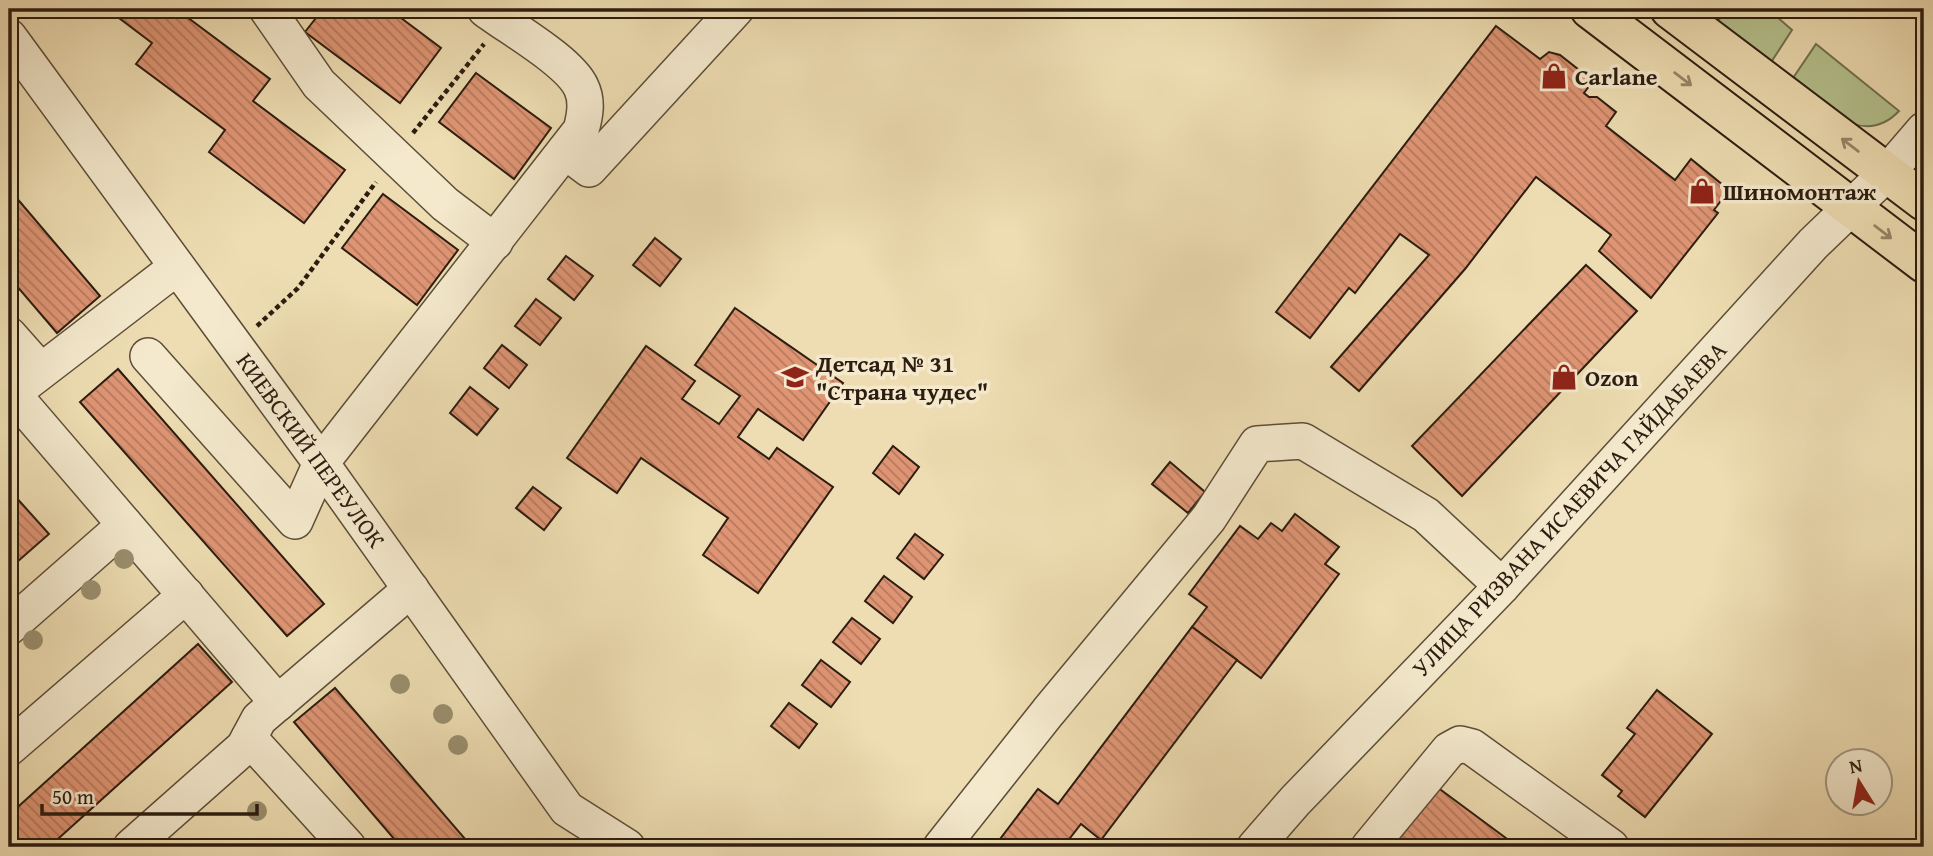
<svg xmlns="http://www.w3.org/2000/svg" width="1933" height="856" font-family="'Gentium Book Plus',serif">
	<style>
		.green { fill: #b5c28e; stroke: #70704f; stroke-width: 2 }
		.building { fill: url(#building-back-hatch); stroke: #2c1d10; stroke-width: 2 }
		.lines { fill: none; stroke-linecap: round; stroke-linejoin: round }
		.minor-casing { stroke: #5c4d38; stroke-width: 38 }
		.major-casing { stroke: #2c1d10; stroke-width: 42 }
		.path { stroke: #2c1d10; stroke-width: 4.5; stroke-dasharray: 5 3.5; stroke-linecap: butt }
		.minor { stroke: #f4e9cd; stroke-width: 35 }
		.major { stroke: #eeddb2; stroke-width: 38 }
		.tree { fill: #9a8f6e }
		.oneway { stroke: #978769 }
		.labels { text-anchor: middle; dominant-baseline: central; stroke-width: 7; stroke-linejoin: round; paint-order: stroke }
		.poi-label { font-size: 24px; font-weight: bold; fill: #2c1d10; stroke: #f4e9cd; text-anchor: start }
		.street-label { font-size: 24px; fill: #2c1d10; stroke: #f4e9cd }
	</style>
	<defs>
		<pattern id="building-back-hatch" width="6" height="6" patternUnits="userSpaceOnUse" patternTransform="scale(1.75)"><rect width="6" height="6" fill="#df9574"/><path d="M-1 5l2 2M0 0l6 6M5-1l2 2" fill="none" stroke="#b5795e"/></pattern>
	</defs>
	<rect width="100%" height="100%" fill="#eeddb2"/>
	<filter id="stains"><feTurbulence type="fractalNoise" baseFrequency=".00286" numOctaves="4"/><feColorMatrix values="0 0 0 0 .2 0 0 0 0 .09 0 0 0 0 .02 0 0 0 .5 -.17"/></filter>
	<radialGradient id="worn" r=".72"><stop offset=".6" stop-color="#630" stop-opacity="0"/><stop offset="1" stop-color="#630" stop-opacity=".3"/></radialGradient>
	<g class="green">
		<polygon points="1728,9 1768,9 1792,30 1768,67 1715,24"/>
		<path d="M1816,44l83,67c-37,39 -77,-6 -108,-30z"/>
	</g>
	<g class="building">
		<polygon points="107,9 187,9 183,14 270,79 253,101 345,170 304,223 209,152 225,130 136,64 152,43"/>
		<polygon points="323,9 389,9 441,48 400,103 305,32"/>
		<polygon points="1496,26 1540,59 1549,52 1560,55 1593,81 1584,93 1589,97 1597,97 1616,112 1606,126 1675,180 1691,159 1729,190 1714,210 1718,213 1651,298 1599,251 1611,235 1536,177 1465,269 1359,391 1331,367 1429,255 1400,234 1355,293 1349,288 1310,338 1276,312"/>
		<polygon points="476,73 551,128 514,179 439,122"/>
		<polygon points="9,189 100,296 57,333 9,277"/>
		<polygon points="383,194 458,250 417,305 342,248"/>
		<polygon points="655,238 681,259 660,286 633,265"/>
		<polygon points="566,256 593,276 574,300 548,279"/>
		<polygon points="1586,265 1637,311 1462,496 1412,446"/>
		<polygon points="536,299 561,318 540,345 515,326"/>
		<polygon points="735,308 843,383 803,440 758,409 738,437 769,459 777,448 833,487 758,593 703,555 728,518 641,458 617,493 567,458 646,346 695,381 682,399 719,424 740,396 695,365"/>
		<polygon points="502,345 527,365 509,388 484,368"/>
		<polygon points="118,369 324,604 287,636 80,402"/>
		<polygon points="470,387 498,409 477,435 450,413"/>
		<polygon points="893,446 919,467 899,494 873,473"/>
		<polygon points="1170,462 1205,492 1188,513 1152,484"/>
		<polygon points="533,487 561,508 544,530 516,508"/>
		<polygon points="14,495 49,534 9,569 9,499"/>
		<polygon points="1295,514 1339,547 1325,564 1339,574 1261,678 1192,627 1207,607 1189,594 1240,526 1258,539 1271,523 1282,531"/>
		<polygon points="915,534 943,555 924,579 897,558"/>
		<polygon points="884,576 912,597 893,623 865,601"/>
		<polygon points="852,618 880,639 861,664 833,642"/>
		<polygon points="1192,627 1237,660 1101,840 1081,824 1063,847 994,847 1038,789 1058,804"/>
		<polygon points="198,644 232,682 49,847 9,847 9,815"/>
		<polygon points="821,660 850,682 831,707 802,685"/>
		<polygon points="335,688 472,847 401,847 294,722"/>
		<polygon points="1657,690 1712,734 1645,817 1618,796 1622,791 1602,775 1635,734 1627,728"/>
		<polygon points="789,703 817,724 799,748 771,726"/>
		<polygon points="1437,787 1518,847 1406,847 1397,840"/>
	</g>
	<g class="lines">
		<g class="minor-casing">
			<g id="minor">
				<polyline points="267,9 319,84 445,204 495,242"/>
				<polyline points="9,37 321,463 567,809 627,847"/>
				<polyline points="565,151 589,169 736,9"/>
				<polyline points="9,335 40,370"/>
				<path d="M148,356l147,165 26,-58 260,-333c4,-14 7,-29 0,-43 -12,-26 -71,-59 -96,-78"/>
				<polyline points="12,393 278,703"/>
				<polyline points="9,396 177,267"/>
				<polyline points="9,627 125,525"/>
				<polyline points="249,738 348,847"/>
				<polyline points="9,748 186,595"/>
				<polyline points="131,847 244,747 259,719 411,589"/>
				<polyline points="941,847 1048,712 1209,518 1257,444 1303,441 1426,515 1502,586"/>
				<polyline points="1255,847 1295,801 1502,586 1813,244 1887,173 1924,130"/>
				<polyline points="1369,847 1449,750 1460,744 1472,747 1611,847"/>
			</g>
		</g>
		<g class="major-casing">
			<g id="major">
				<polyline points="1590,9 1924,263"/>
				<polyline points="1670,9 1924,201"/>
			</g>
		</g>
		<g class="path">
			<polyline points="413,133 484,44"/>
			<polyline points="257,326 298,288 376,182"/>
		</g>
		<use href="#minor" class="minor"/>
		<use href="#major" class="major"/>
	</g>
	<g class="tree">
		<circle cx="124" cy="559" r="10"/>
		<circle cx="91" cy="590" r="10"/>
		<circle cx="33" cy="640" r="10"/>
		<circle cx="400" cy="684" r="10"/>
		<circle cx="443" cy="714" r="10"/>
		<circle cx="458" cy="745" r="10"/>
		<circle cx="257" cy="811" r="10"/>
	</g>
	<defs><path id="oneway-shaft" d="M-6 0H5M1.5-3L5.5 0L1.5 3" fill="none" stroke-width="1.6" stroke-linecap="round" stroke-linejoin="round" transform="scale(1.75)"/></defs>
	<g class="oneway">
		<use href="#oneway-shaft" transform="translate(1683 79) rotate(37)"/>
		<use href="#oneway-shaft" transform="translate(1850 145) rotate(-143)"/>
		<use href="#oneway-shaft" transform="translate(1883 232) rotate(37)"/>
	</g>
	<defs>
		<g id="shop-bare" transform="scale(2.1)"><path d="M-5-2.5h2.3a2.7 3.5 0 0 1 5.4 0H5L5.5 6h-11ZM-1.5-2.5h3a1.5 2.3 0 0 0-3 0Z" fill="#8f2418" stroke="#f4e9cd" stroke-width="2.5" paint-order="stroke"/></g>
		<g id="school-bare" transform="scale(2.1)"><path d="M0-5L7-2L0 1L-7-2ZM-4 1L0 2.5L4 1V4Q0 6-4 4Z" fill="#8f2418" stroke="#f4e9cd" stroke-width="2.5" paint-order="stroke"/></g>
	</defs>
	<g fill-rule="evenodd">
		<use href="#shop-bare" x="1554" y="76"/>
		<use href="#shop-bare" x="1702" y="191"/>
		<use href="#school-bare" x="795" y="377"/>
		<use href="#shop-bare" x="1564" y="377"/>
	</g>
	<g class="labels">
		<g class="poi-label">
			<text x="1575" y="76">Carlane</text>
			<text x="1723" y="191">Шиномонтаж</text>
			<text x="816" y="363">Детсад № 31<tspan x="816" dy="28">"Страна чудес"</tspan></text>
			<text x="1585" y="377">Ozon</text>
		</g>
		<g class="street-label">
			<text transform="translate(311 450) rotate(54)">КИЕВСКИЙ ПЕРЕУЛОК</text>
			<text transform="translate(1569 509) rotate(-47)">УЛИЦА РИЗВАНА ИСАЕВИЧА ГАЙДАБАЕВА</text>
		</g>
	</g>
	<rect width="1933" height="856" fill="none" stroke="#eeddb2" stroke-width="35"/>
	<rect x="10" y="10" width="1912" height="835" fill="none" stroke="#2c1d10" stroke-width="3.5"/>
	<rect x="18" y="18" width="1898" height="821" fill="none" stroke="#2c1d10" stroke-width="2"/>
	<g transform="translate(1859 782) rotate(349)"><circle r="33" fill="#f4e9cd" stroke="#a49781" stroke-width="2"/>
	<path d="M0-5L12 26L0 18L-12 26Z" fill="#8f2418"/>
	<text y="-10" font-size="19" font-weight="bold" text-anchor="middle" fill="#2c1d10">N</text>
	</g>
	<path d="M42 804v10h215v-10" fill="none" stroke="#2c1d10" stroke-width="3.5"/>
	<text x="52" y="804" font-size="21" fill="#2c1d10" stroke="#f4e9cd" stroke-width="5" paint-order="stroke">50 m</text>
	<rect width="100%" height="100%" filter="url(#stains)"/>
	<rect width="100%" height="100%" fill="url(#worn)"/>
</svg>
